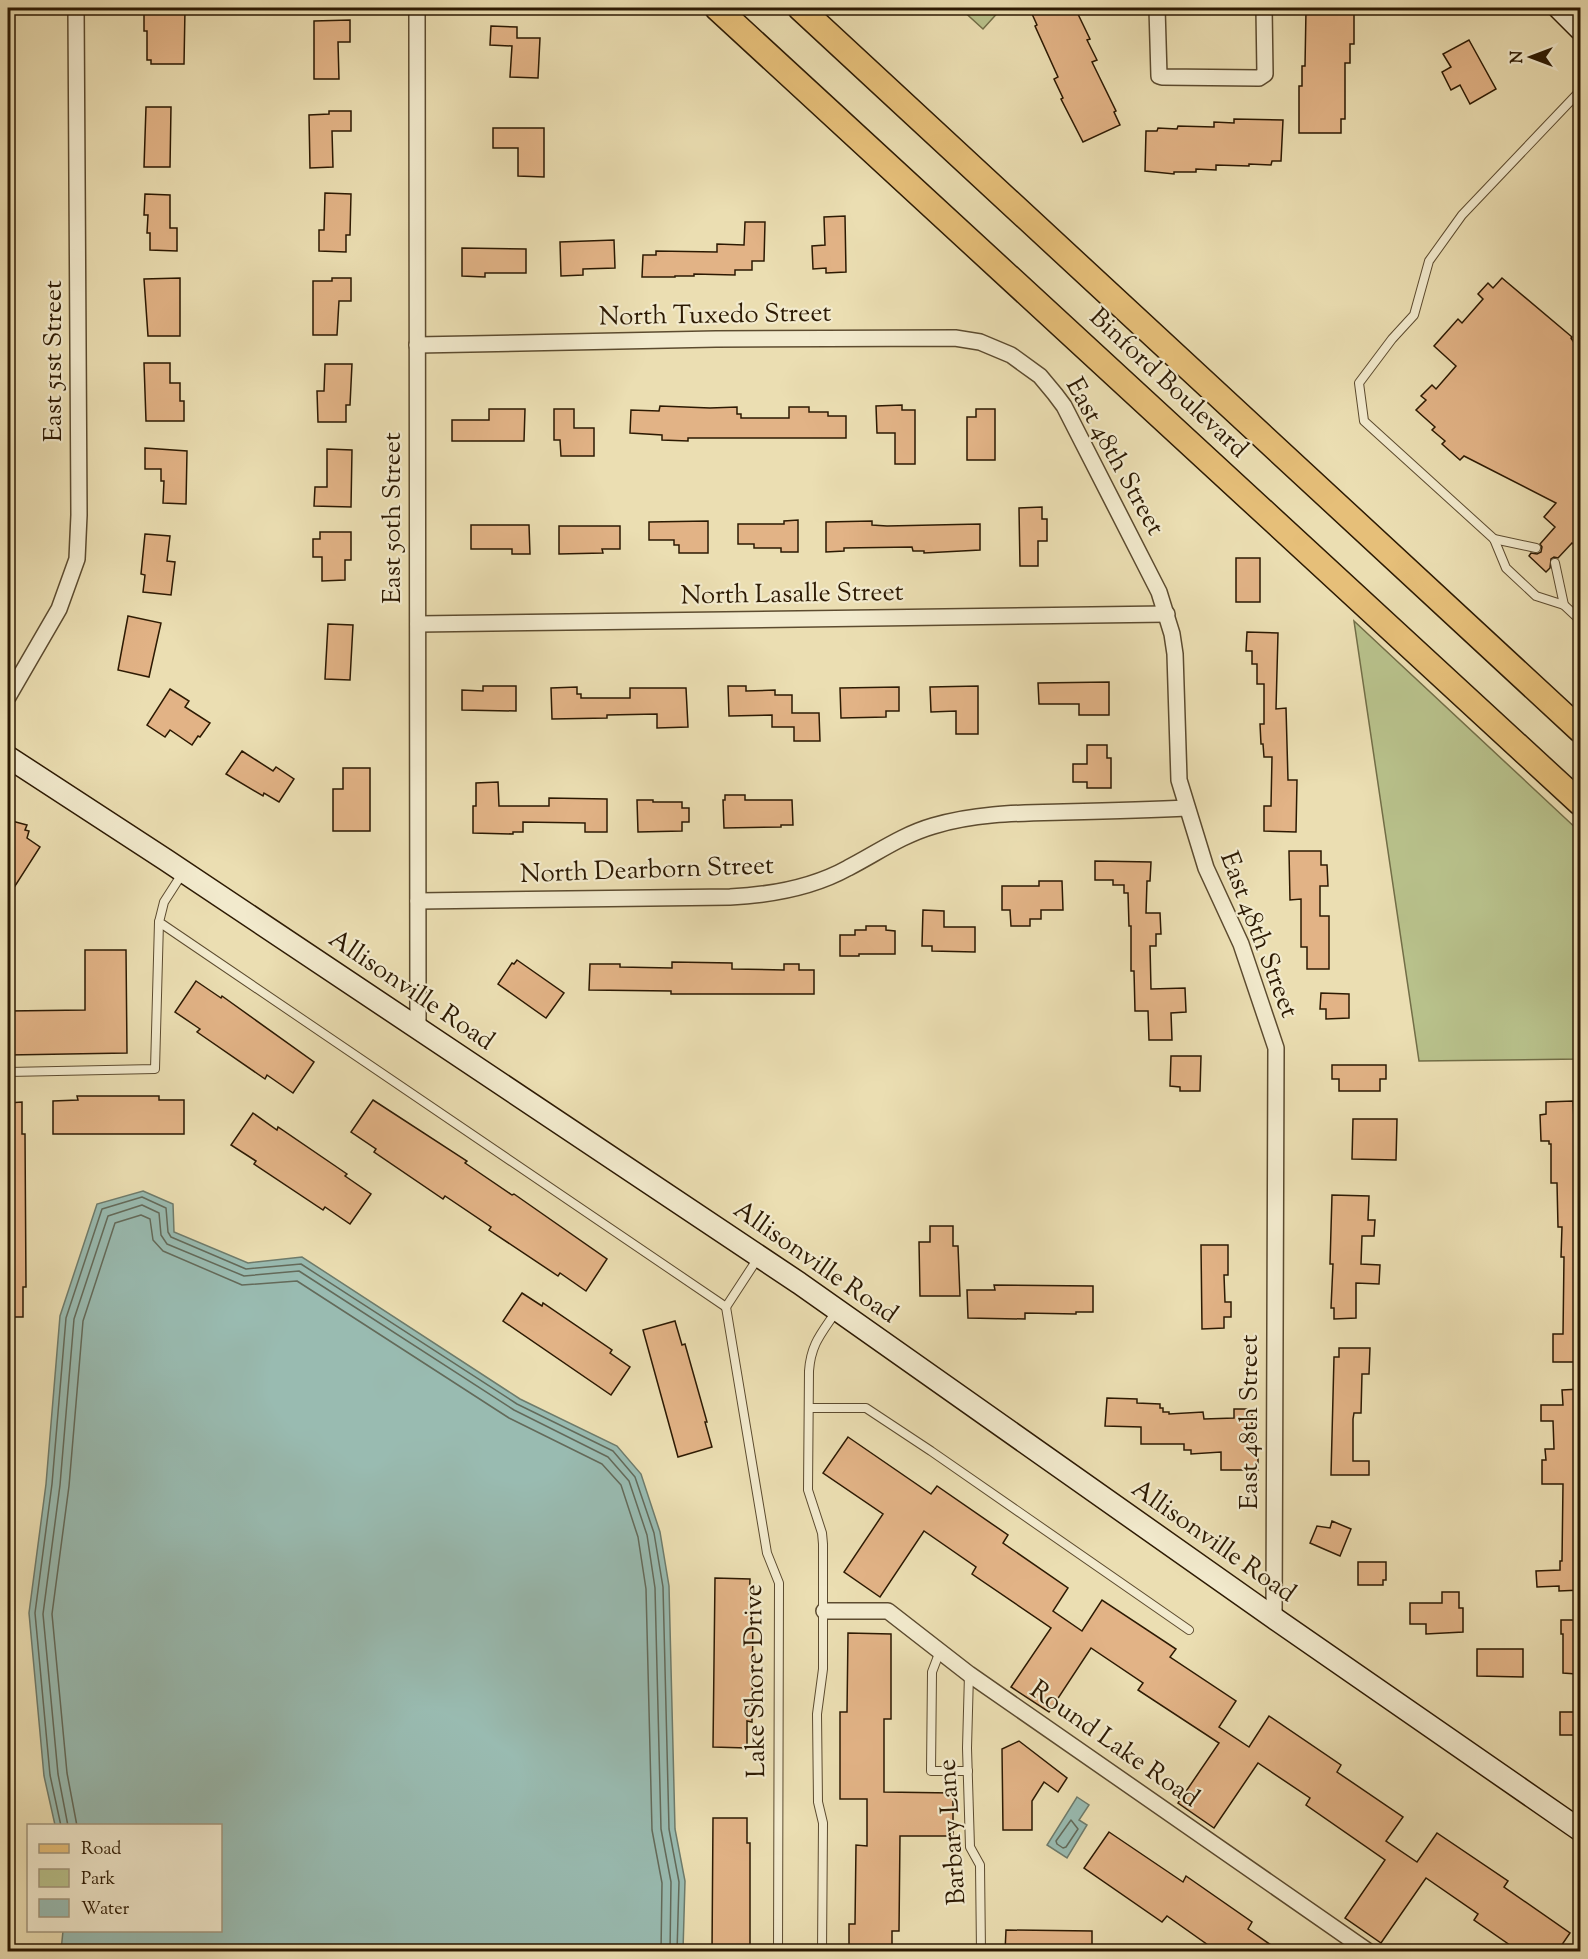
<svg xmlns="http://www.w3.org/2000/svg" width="1588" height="1959" font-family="'Sorts Mill Goudy',serif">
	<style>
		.green { fill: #b8c18b; stroke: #726e47; stroke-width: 1.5 }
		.water { fill: #99bbb1; stroke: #6e7b6b; stroke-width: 1.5 }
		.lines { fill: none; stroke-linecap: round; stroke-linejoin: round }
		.shore { stroke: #636a5a; stroke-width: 1.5 }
		.building { fill: #e2b386; stroke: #2d1a03; stroke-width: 1.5 }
		.lane-casing { stroke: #5c4b2f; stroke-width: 10 }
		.street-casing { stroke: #5c4b2f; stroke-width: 18 }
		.secondary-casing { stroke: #2d1a03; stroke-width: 24 }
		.primary-casing { stroke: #2d1a03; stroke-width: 27 }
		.lane { stroke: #f2eacd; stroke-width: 8 }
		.street { stroke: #f2eacd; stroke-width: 15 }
		.secondary { stroke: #f2eacd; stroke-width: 21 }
		.primary { stroke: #e6bf79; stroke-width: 24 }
		.labels { text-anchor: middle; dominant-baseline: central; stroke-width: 4.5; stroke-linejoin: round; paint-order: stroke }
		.street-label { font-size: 26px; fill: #2d1a03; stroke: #f2eacd }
	</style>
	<rect width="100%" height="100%" fill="#ebdeb2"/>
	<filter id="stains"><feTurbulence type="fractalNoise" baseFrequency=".00333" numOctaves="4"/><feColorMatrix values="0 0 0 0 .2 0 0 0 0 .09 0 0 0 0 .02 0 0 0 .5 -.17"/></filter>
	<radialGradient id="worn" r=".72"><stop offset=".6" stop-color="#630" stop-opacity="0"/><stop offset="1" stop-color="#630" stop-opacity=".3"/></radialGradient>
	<g class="green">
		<polygon points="960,8 1002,8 983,29"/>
		<polygon points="1354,621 1580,832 1580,1059 1419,1061"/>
	</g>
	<g class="water">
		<polygon points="143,1191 173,1204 174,1232 248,1263 302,1257 520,1399 617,1446 641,1474 660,1532 669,1586 675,1829 685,1881 683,1951 61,1951 63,1931 220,1930 220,1826 55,1825 44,1776 29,1613 46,1484 60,1316 97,1204"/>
		<polygon points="1077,1797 1089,1805 1079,1820 1087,1825 1067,1858 1047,1845"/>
	</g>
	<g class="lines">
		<g class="shore">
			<polygon points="1071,1820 1078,1829 1066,1847 1063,1848 1057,1844 1056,1841"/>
			<polyline points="61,1826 50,1775 35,1613 52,1484 66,1318 102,1209 142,1197 166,1208 168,1232 171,1237 246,1269 301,1264 517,1404 613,1451 635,1477 654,1533 663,1587 669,1829 679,1882 677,1952"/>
			<polyline points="68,1826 58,1774 43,1614 60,1485 74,1319 108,1216 142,1205 159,1213 161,1235 167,1244 244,1276 299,1271 514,1410 608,1457 629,1481 647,1535 655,1588 661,1829 671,1882 670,1952"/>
			<polyline points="77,1826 67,1773 52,1614 69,1486 83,1321 115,1223 141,1215 150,1219 153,1240 163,1251 242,1285 297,1281 509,1418 602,1464 621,1485 638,1537 646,1589 652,1830 662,1883 661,1952"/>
		</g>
	</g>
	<g class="building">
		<polygon points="1046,8 1075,8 1090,39 1087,40 1097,60 1092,62 1116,111 1114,112 1120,125 1083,142 1061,99 1063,98 1054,79 1058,77 1035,26 1037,25 1032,14"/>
		<polygon points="1310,8 1354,8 1354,44 1350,44 1350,63 1345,63 1345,119 1341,119 1341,133 1299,133 1299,86 1302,86 1302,66 1305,66 1306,10 1310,10"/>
		<polygon points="144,9 185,9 184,64 151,64 151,60 147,60 147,31 144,31"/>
		<polygon points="350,20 350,42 338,42 339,79 314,79 314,21"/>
		<polygon points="491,26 517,27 517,38 540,38 538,78 510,77 512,46 490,45"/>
		<polygon points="1469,40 1496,89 1470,104 1460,85 1451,90 1442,72 1451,67 1443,54"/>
		<polygon points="146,107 171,107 170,167 144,167"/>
		<polygon points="329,111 351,111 351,131 332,131 333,167 310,168 309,115 329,114"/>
		<polygon points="1234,119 1283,120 1281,161 1272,161 1271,165 1249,164 1249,166 1216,165 1216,170 1196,169 1196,172 1174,172 1174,174 1145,171 1146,131 1157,131 1158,128 1177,129 1178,126 1214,127 1214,122 1234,123"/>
		<polygon points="493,128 544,128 544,177 518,176 518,148 493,148"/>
		<polygon points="325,193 351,194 350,235 346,235 346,252 319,251 319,230 324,230"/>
		<polygon points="145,194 170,195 170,228 177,228 177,251 150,250 150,233 147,233 148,215 144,215"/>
		<polygon points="845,216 846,272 826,273 826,268 813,269 812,246 825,245 824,217"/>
		<polygon points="745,222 765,222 764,261 752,261 752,270 735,270 735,275 694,274 694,276 675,276 675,277 642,277 643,255 656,255 656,251 717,252 717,244 744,245"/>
		<polygon points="614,240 615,268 583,269 583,275 561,276 560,242"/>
		<polygon points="462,248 526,249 526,273 485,273 485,277 462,276"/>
		<polygon points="180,278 180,336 148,336 144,279"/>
		<polygon points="332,278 351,278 351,301 339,301 337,335 313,335 313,281 332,281"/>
		<polygon points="1502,278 1572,337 1571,338 1581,353 1581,550 1572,543 1558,558 1554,557 1551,559 1550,568 1546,572 1529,556 1531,553 1537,554 1541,552 1542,547 1540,544 1555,527 1544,517 1556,503 1464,456 1460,460 1442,444 1445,441 1432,430 1435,427 1416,410 1426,400 1421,396 1432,385 1436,389 1456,366 1434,346 1458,319 1462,323 1483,299 1478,294 1488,283 1493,288"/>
		<polygon points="144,363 170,363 170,383 180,383 180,401 184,401 184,421 146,421"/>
		<polygon points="325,364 352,364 350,405 346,405 346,422 318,422 317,391 324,391"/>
		<polygon points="902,405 902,410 915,410 915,464 895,464 895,433 877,433 876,406"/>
		<polygon points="660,406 710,408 737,407 737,414 741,414 741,418 789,418 789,407 809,407 809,412 828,412 828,416 846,416 846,438 688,438 688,441 662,440 662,435 630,433 631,410 659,411"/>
		<polygon points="489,409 525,409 524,441 452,441 452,420 489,420"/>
		<polygon points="554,409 574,409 574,428 594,428 594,456 561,456 560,440 554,440"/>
		<polygon points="976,409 995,409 995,460 967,460 967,417 976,417"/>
		<polygon points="145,448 187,451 186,504 163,503 164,481 161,481 161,469 145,469"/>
		<polygon points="327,449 352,450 351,507 314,506 315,487 327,487"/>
		<polygon points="1042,507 1042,519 1047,519 1047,541 1038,541 1038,566 1020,566 1019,508"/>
		<polygon points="798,520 798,552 781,552 781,548 754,548 754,544 738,544 738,524 784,524 784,521"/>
		<polygon points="708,521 708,553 679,553 679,545 674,545 674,540 649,540 649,522"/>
		<polygon points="872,521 872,525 887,526 980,524 980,550 924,553 924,551 913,551 912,547 844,548 844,551 826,552 826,522"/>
		<polygon points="471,525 529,525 530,554 512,554 512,549 471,549"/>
		<polygon points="559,526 620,526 620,549 602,549 603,553 559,554"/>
		<polygon points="320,532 351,532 351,560 345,560 345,580 322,581 322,557 313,557 313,539 320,539"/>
		<polygon points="145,534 170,536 167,561 175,562 171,595 143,592 145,575 141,574"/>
		<rect x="1236" y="558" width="24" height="44"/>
		<polygon points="128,616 161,623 149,677 118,670"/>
		<polygon points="328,624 353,625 350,680 325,679"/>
		<polygon points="1247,632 1278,633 1276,709 1286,708 1288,780 1297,780 1296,832 1264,831 1264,806 1271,806 1272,757 1264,757 1263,744 1261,744 1260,724 1264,724 1264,684 1257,684 1257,664 1252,664 1252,651 1246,651"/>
		<polygon points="1109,682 1109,715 1079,715 1079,704 1039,704 1038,683"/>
		<polygon points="483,686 516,686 516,711 462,710 462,690 483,691"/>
		<polygon points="728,686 746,686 746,691 775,690 775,695 792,695 792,713 819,713 820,741 794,741 794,727 772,727 772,715 729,716"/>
		<polygon points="978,686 978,734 956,734 956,711 931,712 930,687"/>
		<polygon points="577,687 577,694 581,694 581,698 630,698 630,688 686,688 688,727 657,728 657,714 607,715 607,718 552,719 551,688"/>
		<polygon points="899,687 899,711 886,711 886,717 841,718 840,688"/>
		<polygon points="170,689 189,701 185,707 210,723 200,737 198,736 192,745 170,730 165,737 147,725"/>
		<polygon points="1087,745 1107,745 1107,758 1111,758 1111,788 1087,788 1087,782 1073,782 1073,764 1087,764"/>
		<polygon points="242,751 273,771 276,767 294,779 279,802 264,793 263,796 226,774"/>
		<polygon points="343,768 370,768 370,831 333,831 333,789 343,789"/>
		<polygon points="498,782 499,806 549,806 549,798 607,799 607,832 585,832 585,823 523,822 523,832 513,832 513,834 473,833 473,806 476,806 476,783"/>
		<polygon points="725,795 745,795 745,800 792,800 793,825 781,825 781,827 724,828 723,800 725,800"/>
		<polygon points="637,800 653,800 653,802 682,802 682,808 689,808 689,822 682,822 682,831 638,832"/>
		<polygon points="12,821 27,825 25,830 29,831 27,838 40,847 8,897 8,837"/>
		<polygon points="1289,851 1321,851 1321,865 1327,865 1328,886 1320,886 1320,916 1329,916 1329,969 1307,969 1307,947 1301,947 1301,899 1290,900"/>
		<polygon points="1095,861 1151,862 1150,881 1147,881 1146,913 1160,913 1161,934 1156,934 1156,946 1150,946 1151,989 1185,988 1186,1012 1171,1013 1172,1040 1149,1040 1148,1011 1135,1011 1134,971 1131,971 1131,926 1129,926 1128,893 1124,893 1124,885 1113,885 1113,880 1095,880"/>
		<polygon points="1039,881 1062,881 1063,910 1041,910 1041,919 1030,919 1030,926 1011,926 1010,910 1002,910 1002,886 1039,886"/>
		<polygon points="923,910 944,911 944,927 975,927 975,952 932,951 932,946 922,946"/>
		<polygon points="866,926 886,926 886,930 895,931 895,954 859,954 859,956 840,956 840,935 855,935 855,930 866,930"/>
		<polygon points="85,950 126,950 127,1053 8,1055 8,1011 85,1010"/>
		<polygon points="517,960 564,993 546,1018 498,984 512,963 514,964"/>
		<polygon points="672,962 732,963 732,969 784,970 784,964 799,964 799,970 814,970 814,994 671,994 671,991 589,990 590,964 620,964 620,967 672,968"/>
		<polygon points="196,981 221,998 222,996 314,1062 293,1093 267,1075 265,1079 197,1032 200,1029 175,1012"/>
		<polygon points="1321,993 1349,994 1349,1018 1326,1019 1326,1009 1320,1009"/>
		<polygon points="1171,1056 1201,1056 1200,1091 1180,1091 1180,1087 1170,1086"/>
		<polygon points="1332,1065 1386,1065 1386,1079 1380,1079 1380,1091 1339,1091 1339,1079 1332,1079"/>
		<polygon points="77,1096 159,1096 159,1100 184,1100 184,1134 53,1134 53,1101 78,1100"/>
		<polygon points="373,1100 467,1161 465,1163 512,1195 514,1194 607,1259 586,1291 560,1273 558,1276 489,1230 491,1227 445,1196 443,1199 374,1152 376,1149 351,1132"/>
		<polygon points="1573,1101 1576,1157 1579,1157 1579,1176 1581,1176 1581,1362 1553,1362 1553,1334 1563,1334 1564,1257 1561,1257 1562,1227 1558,1227 1557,1183 1551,1183 1551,1144 1549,1144 1549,1141 1541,1141 1540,1115 1546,1114 1546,1102"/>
		<polygon points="22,1102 22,1134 25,1134 26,1287 23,1287 23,1317 8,1317 8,1103"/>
		<polygon points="253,1113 277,1130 278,1127 347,1174 345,1176 371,1194 350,1224 325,1207 323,1210 254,1164 256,1161 231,1145"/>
		<polygon points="1353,1119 1397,1119 1396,1160 1352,1159"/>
		<polygon points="1332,1195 1369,1196 1368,1220 1375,1220 1374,1236 1362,1236 1361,1264 1380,1265 1379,1284 1356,1283 1356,1318 1334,1319 1334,1308 1331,1308 1333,1264 1330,1264"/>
		<polygon points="930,1226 953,1226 953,1246 958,1246 960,1296 920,1296 919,1242 930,1242"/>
		<polygon points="1201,1245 1228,1245 1228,1275 1224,1275 1225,1302 1231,1302 1231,1317 1224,1317 1224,1328 1202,1329"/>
		<polygon points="994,1285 1093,1286 1093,1312 1076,1312 1076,1314 1025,1313 1025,1319 968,1318 967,1290 995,1290"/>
		<polygon points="522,1293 542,1306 543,1303 612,1350 610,1353 630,1367 611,1395 503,1321"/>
		<polygon points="675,1321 682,1345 685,1344 707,1422 705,1422 712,1447 678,1457 643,1330"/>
		<polygon points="1339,1348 1370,1348 1369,1374 1362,1374 1361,1413 1354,1413 1353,1419 1353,1461 1369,1461 1369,1475 1331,1475 1334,1357 1339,1357"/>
		<polygon points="1581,1389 1581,1590 1559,1591 1559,1586 1537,1587 1536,1571 1560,1570 1560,1561 1562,1561 1563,1484 1542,1484 1542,1460 1546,1460 1545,1449 1554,1449 1553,1421 1541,1421 1541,1405 1563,1405 1562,1390"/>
		<polygon points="1107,1398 1137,1399 1137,1403 1160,1404 1160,1408 1163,1408 1163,1412 1169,1412 1169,1414 1203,1412 1204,1419 1234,1418 1234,1409 1252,1409 1252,1450 1258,1450 1258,1470 1221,1470 1221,1452 1191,1454 1191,1450 1184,1450 1184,1444 1141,1444 1141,1427 1105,1426"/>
		<polygon points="848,1437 931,1494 937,1486 1008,1535 1003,1543 1068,1588 1053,1611 1082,1631 1102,1600 1176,1649 1170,1657 1236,1701 1219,1727 1249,1747 1269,1716 1341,1765 1337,1772 1403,1817 1386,1841 1417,1862 1437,1833 1508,1881 1504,1887 1570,1933 1557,1952 1520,1952 1474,1920 1478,1914 1426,1878 1381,1943 1345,1918 1385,1860 1306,1805 1310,1798 1258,1763 1214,1828 1178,1803 1219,1743 1138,1690 1143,1683 1091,1648 1049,1712 1011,1687 1051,1628 972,1574 976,1567 924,1531 880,1597 844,1572 883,1514 823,1473"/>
		<polygon points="1332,1521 1351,1529 1340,1556 1310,1543 1317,1526 1330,1528"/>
		<polygon points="1358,1562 1386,1562 1386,1580 1383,1580 1383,1585 1358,1585"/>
		<polygon points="715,1578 750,1579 749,1604 753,1604 752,1722 747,1721 747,1748 713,1747"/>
		<polygon points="1442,1592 1459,1592 1459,1608 1463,1608 1463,1632 1426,1634 1426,1624 1410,1624 1410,1603 1442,1603"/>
		<polygon points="1561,1620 1581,1620 1581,1665 1576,1665 1576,1674 1563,1673 1563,1634 1561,1634"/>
		<polygon points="848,1633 891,1634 891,1719 884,1719 884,1792 953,1793 953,1836 900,1836 899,1931 892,1931 892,1952 849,1952 849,1924 855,1924 856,1845 867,1846 867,1799 840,1799 840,1712 847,1712"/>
		<polygon points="1477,1649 1523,1649 1523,1677 1477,1676"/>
		<rect x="1560" y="1712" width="21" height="23"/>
		<polygon points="1019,1741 1067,1778 1058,1792 1044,1782 1032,1801 1032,1830 1003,1830 1002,1749"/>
		<polygon points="713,1818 747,1818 747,1843 750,1843 750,1952 712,1952"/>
		<polygon points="1109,1832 1183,1882 1186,1876 1252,1922 1248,1929 1281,1952 1218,1952 1167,1916 1162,1922 1084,1868"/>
		<polygon points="1006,1930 1092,1931 1092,1952 1005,1952"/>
	</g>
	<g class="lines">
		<g class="lane-casing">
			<g id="lane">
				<polyline points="1580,91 1462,215 1429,261 1414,315 1392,339 1359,383 1364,421 1494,539 1506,568 1536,596 1564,605 1580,620"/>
				<polyline points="1494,539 1536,548"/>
				<polyline points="1555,563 1564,605"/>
				<polyline points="182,874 164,902 159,922 726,1307"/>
				<polyline points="8,1072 155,1069 159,922"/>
				<polyline points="726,1307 767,1553 779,1583 778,1952"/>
				<polyline points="726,1307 758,1258"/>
				<polyline points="809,1408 866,1408 931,1451 1189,1630"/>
				<polyline points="940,1651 932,1672 931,1771 968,1771"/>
				<polyline points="969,1674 967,1748 970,1847 980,1865 981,1952"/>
				<path d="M822,1952l1,-129 -5,-21 -1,-88 6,-45v-125l-1,-11 -14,-43 1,-119c2,-28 13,-38 28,-61"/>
			</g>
		</g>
		<g class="street-casing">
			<g id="street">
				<polyline points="417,8 418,1028"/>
				<polyline points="1157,8 1159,76 1162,77 1259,78 1265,74 1264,8"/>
				<polyline points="417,345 716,339 955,338 980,342 1011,355 1040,376 1055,394 1064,406 1159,592 1172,634 1175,654 1179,780 1206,868 1241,944 1276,1048 1274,1618"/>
				<polyline points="418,624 1167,614"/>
				<polyline points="8,697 59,609 77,559 79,515 76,8"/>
				<path d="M418,901l312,-4c41,-2 82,-9 118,-29 29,-15 54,-33 85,-42 43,-13 87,-13 131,-14 41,-1 82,-2 123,-4"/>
				<polyline points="824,1611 888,1611 969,1674 1369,1952"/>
			</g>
		</g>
		<g class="secondary-casing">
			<g id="secondary">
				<polyline points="1559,8 1580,29"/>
				<polyline points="8,757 166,860 799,1283 1274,1618 1580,1830"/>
			</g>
		</g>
		<g class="primary-casing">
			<g id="primary">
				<polyline points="717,8 1580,803"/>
				<polyline points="800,8 1580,730"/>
			</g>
		</g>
		<use href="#lane" class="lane"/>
		<use href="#street" class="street"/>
		<use href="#secondary" class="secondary"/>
		<use href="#primary" class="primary"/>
	</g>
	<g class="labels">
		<g class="street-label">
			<text transform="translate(715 316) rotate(-1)">North Tuxedo Street</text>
			<text transform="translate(54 361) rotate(-90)">East 51st Street</text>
			<text transform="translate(1168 384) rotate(43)">Binford Boulevard</text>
			<text transform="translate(1114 457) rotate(61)">East 48th Street</text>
			<text transform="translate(393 518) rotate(-90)">East 50th Street</text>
			<text transform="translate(792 595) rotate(-1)">North Lasalle Street</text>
			<text transform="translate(647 871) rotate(-2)">North Dearborn Street</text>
			<text transform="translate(1258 935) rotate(69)">East 48th Street</text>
			<text transform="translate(411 991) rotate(34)">Allisonville Road</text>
			<text transform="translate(815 1263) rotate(35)">Allisonville Road</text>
			<text transform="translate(1250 1422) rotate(-90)">East 48th Street</text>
			<text transform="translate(1213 1542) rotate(35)">Allisonville Road</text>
			<text transform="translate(756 1681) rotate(-91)">Lake Shore Drive</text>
			<text transform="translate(1114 1745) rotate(35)">Round Lake Road</text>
			<text transform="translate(953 1832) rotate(-94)">Barbary Lane</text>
		</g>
	</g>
	<rect width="1588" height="1959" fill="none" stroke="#ebdeb2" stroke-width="30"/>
	<rect x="9" y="9" width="1570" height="1941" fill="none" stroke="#2d1a03" stroke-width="3"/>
	<rect x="15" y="15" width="1558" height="1929" fill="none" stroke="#2d1a03" stroke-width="1.5"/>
	<rect x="27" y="1824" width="195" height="108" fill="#f2eacd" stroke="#a3977c" stroke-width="1.5"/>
	<rect x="39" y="1844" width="30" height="9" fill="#e6bf79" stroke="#a3977c" stroke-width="1.5"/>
	<text x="81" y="1854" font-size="18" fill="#2d1a03">Road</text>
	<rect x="39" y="1869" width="30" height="18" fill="#b8c18b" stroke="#a3977c" stroke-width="1.5"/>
	<text x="81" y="1884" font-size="18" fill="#2d1a03">Park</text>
	<rect x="39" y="1899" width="30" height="18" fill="#99bbb1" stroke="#a3977c" stroke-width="1.5"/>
	<text x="81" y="1914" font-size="18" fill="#2d1a03">Water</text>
	<g transform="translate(1531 57) rotate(270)" stroke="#f2eacd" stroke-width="4.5" paint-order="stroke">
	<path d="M0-4.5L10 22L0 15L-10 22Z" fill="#2d1a03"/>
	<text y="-9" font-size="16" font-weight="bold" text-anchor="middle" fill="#2d1a03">N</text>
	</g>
	<rect width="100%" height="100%" filter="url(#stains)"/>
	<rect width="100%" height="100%" fill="url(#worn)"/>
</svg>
